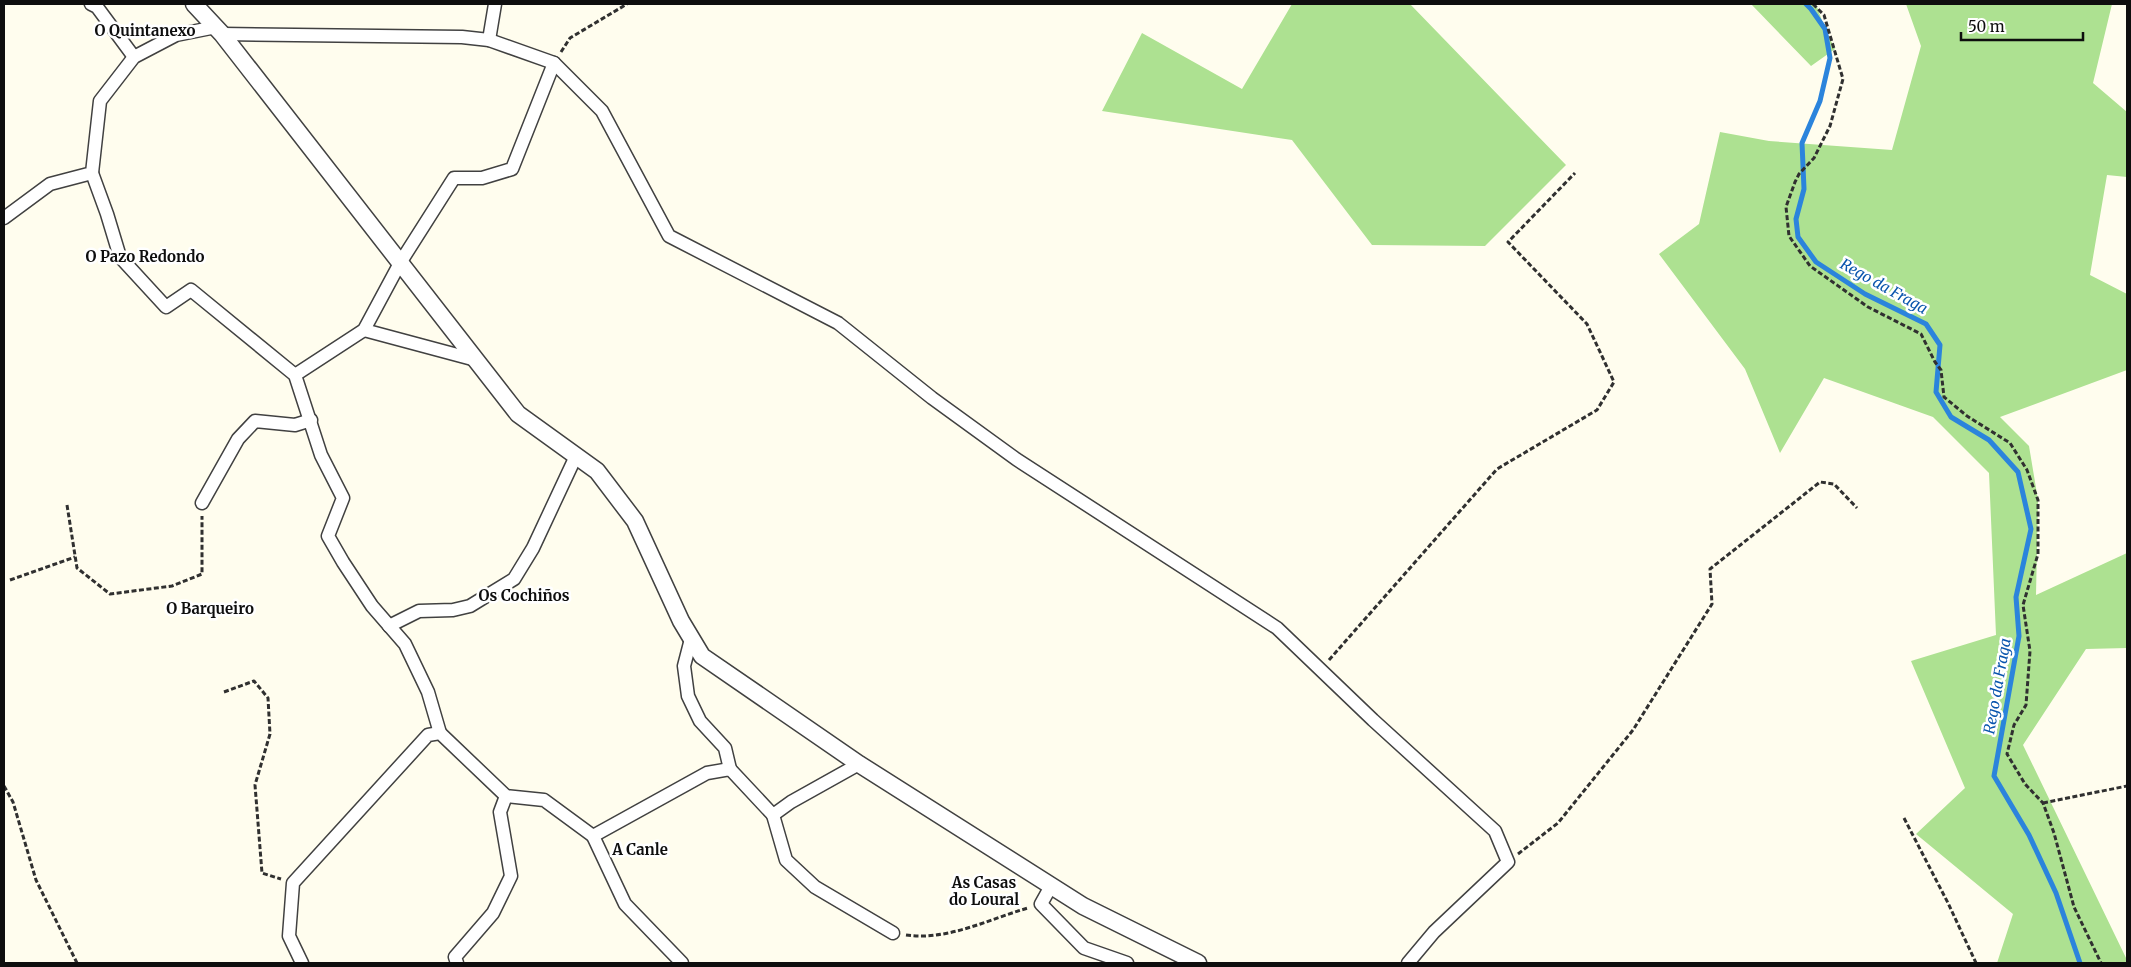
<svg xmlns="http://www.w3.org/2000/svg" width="2131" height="967" font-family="Merriweather,serif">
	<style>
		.forest { fill: #ade191 }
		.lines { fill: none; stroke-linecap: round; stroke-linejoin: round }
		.stream { stroke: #2b84dc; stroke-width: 5 }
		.minor-casing { stroke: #414141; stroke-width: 15 }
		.tertiary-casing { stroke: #414141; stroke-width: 19 }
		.path { stroke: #303030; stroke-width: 3; stroke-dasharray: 5 2.5; stroke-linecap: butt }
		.minor { stroke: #fff; stroke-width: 12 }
		.tertiary { stroke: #fff; stroke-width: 16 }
		.labels { text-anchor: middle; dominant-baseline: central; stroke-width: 5; stroke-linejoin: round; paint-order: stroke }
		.neighbourhood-label { font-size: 15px; font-weight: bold; fill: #0e0e0e; stroke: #fff }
		.water-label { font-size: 15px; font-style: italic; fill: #0955ad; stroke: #fff }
	</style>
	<rect width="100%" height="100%" fill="#fffdee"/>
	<g class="forest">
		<polygon points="1292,4 1410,4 1566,165 1485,246 1372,245 1292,140 1102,111 1142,33 1242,89"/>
		<polygon points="1751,4 1816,4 1825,29 1835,49 1811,66"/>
		<polygon points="1906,4 2112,4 2093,83 2127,112 2127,177 2107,175 2090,275 2127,294 2127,370 2000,417 2029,446 2038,500 2036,595 2127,553 2127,648 2086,649 2023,745 2127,960 2127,963 1997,963 2013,914 1916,834 1965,788 1911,661 1996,635 1989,473 1933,417 1824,378 1780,453 1745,369 1659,254 1699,224 1720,132 1769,141 1892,150 1921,46"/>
	</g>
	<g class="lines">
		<polyline class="stream" points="1806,4 1811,9 1825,29 1830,58 1820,101 1802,143 1804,189 1796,219 1798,237 1816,262 1865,294 1926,324 1940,345 1936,392 1951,417 1989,440 2018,472 2031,529 2016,597 2019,636 1994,776 2029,835 2056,893 2080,963"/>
		<g class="minor-casing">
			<g id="minor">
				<polyline points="91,4 97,7 134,57"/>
				<polyline points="222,34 462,37 489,40 554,63 602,111 669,236 838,323 932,398 1016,459 1277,628 1373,720 1495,831 1508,862 1434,932 1408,963"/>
				<polyline points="489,40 495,4"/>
				<polyline points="92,173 107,214 120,257 166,307 191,290 295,375 321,455 343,498 328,536 343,562 372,606 405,644 428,692 440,733"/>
				<polyline points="4,218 50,184 92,173 100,101 134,57 176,35 216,27"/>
				<polyline points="364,330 476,360"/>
				<polyline points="295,375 364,330 400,263 454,178 482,178 512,169 554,63"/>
				<polyline points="202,503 238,439 255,421 295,425 311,420"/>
				<polyline points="389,626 419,611 453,610 470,606 514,579 533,548 576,456"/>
				<polyline points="691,639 684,666 688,696 700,721 725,748 730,769"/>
				<polyline points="773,815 786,860 815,887 893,933"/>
				<polyline points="593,836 625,904 682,963"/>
				<polyline points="1051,886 1041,904 1084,948 1127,963"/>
				<polyline points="302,963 289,936 293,883 428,735 440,733 506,796 544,800 593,836 707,773 730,769 773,815 791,802 859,764"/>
				<polyline points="457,963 455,957 493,913 511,876 500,812 506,796"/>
			</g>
		</g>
		<g class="tertiary-casing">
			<polyline id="tertiary" points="194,4 222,34 518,414 597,471 635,521 681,621 702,656 859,764 1083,906 1198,963"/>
		</g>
		<g class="path">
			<polyline points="1813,4 1824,15 1843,79 1830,126 1814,158 1799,174 1795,182 1786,207 1789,236 1810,266 1868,307 1921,334 1935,362 1941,370 1944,397 1967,416 2010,443 2027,470 2038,500 2038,554 2023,605 2030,651 2026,705 2014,725 2007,754 2025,784 2043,803 2054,833 2074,907 2101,963"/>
			<polyline points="561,52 570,38 627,4"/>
			<polyline points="67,505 77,568 110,594 172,586 202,574 202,516"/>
			<polyline points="10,580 75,557"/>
			<polyline points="1329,660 1497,469 1597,410 1614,382 1587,324 1508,242 1575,173"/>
			<polyline points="224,692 254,681 268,698 270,734 255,785 262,873 281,879"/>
			<polyline points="4,786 13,802 36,880 77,963"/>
			<polyline points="2043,803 2127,786"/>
			<polyline points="1904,818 1948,903 1976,963"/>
			<polyline points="1518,854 1558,823 1633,730 1712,604 1710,569 1820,482 1834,484 1857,508"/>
			<path d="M906,935c42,6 83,-16 122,-27"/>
		</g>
		<use href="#minor" class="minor"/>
		<use href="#tertiary" class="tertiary"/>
	</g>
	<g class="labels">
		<g class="neighbourhood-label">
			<text x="145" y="30">O Quintanexo</text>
			<text x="145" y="256">O Pazo Redondo</text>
			<text x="524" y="595">Os Cochiños</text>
			<text x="210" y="608">O Barqueiro</text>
			<text x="640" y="849">A Canle</text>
			<text x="984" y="882">As Casas<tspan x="984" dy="17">do Loural</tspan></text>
		</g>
		<g class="water-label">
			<text transform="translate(1884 286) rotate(29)">Rego da Fraga</text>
			<text transform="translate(1997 686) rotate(-80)">Rego da Fraga</text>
		</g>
	</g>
	<rect width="2131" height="967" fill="none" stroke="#0e0e0e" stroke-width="10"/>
	<path d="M1961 32v8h122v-8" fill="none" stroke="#0e0e0e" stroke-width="2.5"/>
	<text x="1968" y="32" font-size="15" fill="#0e0e0e" stroke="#ffffff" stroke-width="4" paint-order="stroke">50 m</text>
</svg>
